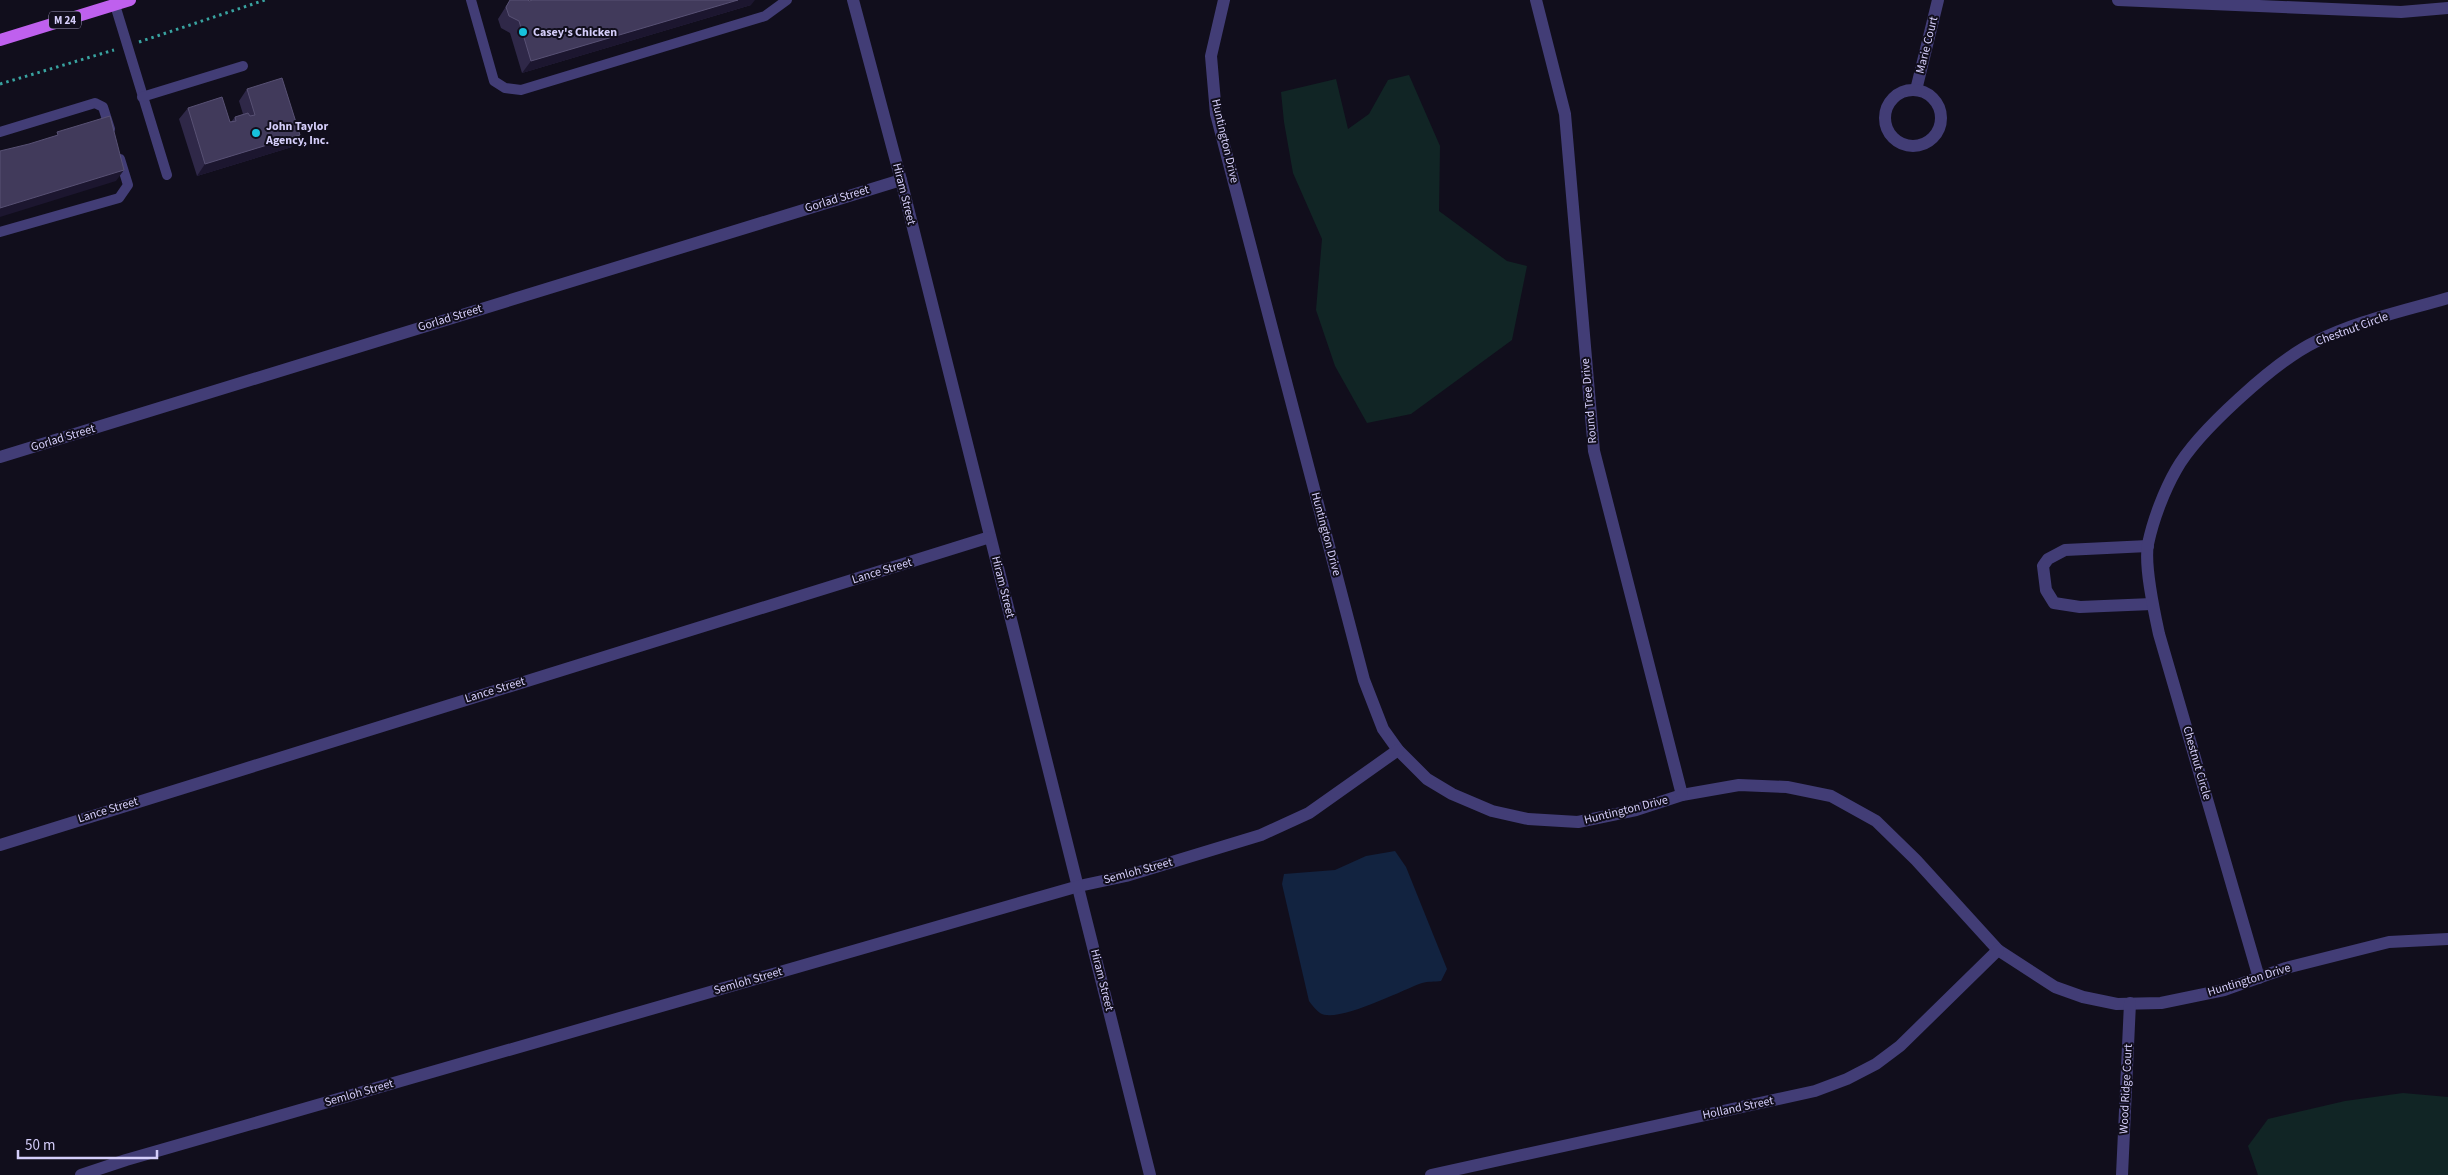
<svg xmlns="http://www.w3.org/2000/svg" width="2448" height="1175" font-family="'Source Sans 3',sans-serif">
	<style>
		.green { fill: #112525 }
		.water { fill: #122340 }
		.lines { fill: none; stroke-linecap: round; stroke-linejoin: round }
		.path { stroke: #39a3a0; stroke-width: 3; stroke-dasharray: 2.5 4; stroke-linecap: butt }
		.service { stroke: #423d76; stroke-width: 10 }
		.minor { stroke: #423d76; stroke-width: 12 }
		.primary { stroke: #bf60ee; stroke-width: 12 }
		.wall { fill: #2f2848 }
		.shaded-wall { fill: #1c162f }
		.building { fill: #413a5b; stroke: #585174 }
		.poi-dot { fill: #17c2dd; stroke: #110e1c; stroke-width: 2 }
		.labels { text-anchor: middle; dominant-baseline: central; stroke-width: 4; stroke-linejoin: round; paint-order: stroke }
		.shield { fill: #110e1c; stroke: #9a94b7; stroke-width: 1 }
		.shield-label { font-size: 11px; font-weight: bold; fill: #d5cefa }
		.poi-label { font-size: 12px; font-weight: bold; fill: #d5cefa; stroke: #110e1c; text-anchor: start }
		.street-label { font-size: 12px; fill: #d5cefa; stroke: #110e1c }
	</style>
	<rect width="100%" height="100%" fill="#110e1c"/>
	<g class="green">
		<polygon points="1409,75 1440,146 1439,211 1507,261 1527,266 1512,340 1411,414 1367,423 1335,366 1316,310 1322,239 1293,173 1284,122 1281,92 1336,79 1348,129 1369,114 1388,80"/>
		<polygon points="2403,1093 2448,1097 2448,1175 2258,1175 2248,1146 2268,1119 2345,1101"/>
	</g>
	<path class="water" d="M1395,851l11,16 41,102 -6,12c-6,1 -13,0 -19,2 -20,7 -85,41 -102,30 -4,-3 -8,-8 -11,-12l-27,-117 2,-10 51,-4 31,-14z"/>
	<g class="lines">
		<g class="path">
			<polyline points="139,42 265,0"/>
			<polyline points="0,84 114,50"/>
		</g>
		<g class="service">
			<polyline points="471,0 494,81 505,88 521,90 765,16 787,0"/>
			<polyline points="115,5 167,175"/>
			<polyline points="142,97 243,66"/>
			<polyline points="0,132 95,103 103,107 110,129"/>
			<polyline points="0,232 119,198 128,185 120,159"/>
		</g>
		<g class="minor">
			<polyline points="853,0 901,180 1150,1175"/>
			<polyline points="1224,0 1211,56 1216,114 1364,680 1383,729 1398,750 1427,779 1452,794 1492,811 1528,819 1578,822 1636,810 1682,795 1739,785 1787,787 1831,796 1876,821 1916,860 1998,950 2055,987 2083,997 2117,1004 2161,1003 2224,990 2286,968 2389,942 2448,939"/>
			<polyline points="1536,0 1565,114 1594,451 1682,795"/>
			<polyline points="2118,0 2401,12 2448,8"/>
			<polyline points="1916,90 1938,0"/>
			<circle cx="1913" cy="118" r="28"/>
			<polyline points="0,457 901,180"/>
			<polyline points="2148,546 2065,550 2048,559 2043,566 2046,590 2054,603 2080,607 2152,604"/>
			<polyline points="0,845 990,537"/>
			<path d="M2259,978l-100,-344c-5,-23 -15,-68 -11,-90 5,-24 16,-53 28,-74 21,-38 100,-109 139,-128 41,-21 89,-31 133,-44"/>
			<polyline points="81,1175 126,1160 1079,886 1126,876 1261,835 1309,813 1398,750"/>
			<polyline points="1431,1175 1815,1091 1847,1079 1876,1064 1900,1046 1998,950"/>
			<polyline points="2122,1175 2130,1003"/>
		</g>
		<polyline class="primary" points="0,40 130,0"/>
	</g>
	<g class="wall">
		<polygon points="510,0 529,1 751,5 522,73 510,33 501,28 498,19"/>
		<polygon points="247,89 292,147 197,176 179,119 188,108 231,122 235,117 243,114 239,101"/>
	</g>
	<g class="shaded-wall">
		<polygon points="738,0 755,0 751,5 522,73 531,61"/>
		<polygon points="300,135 292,147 197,176 205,164"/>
		<polygon points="124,170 116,181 0,217 0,208"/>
	</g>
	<g class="building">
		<polygon points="510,0 528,0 529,1 533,0 738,0 531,61 519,21 509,16 506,7"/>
		<polygon points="282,78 300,135 205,164 188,108 222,97 230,122 236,121 235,117 248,113 250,116 255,115 247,89"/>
		<polygon points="110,116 124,170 0,208 0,151 29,144 58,135 57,132"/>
	</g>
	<g class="poi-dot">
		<circle cx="523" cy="32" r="5"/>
		<circle cx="256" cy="133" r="5"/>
	</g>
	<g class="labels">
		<rect class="shield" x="49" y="11.5" width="32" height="17" rx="4"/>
		<g class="shield-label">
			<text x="65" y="20">M 24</text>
		</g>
		<g class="poi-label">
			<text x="533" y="32">Casey's Chicken</text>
			<text x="266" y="126">John Taylor<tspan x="266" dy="14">Agency, Inc.</tspan></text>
		</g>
		<g class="street-label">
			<text transform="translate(1927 45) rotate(-76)">Marie Court</text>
			<text transform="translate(1225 141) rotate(77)">Huntington Drive</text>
			<text transform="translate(904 194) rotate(76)">Hiram Street</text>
			<text transform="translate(837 199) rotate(-17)">Gorlad Street</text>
			<text transform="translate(450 318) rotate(-17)">Gorlad Street</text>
			<text transform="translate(2352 329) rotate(-20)">Chestnut Circle</text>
			<text transform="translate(1589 401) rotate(-95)">Round Tree Drive</text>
			<text transform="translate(63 438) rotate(-17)">Gorlad Street</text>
			<text transform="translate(1326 534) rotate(75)">Huntington Drive</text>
			<text transform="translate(882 571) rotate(-17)">Lance Street</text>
			<text transform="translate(1003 587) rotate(76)">Hiram Street</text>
			<text transform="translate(495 690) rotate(-17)">Lance Street</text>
			<text transform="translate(2197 763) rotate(74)">Chestnut Circle</text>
			<text transform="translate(108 810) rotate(-17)">Lance Street</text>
			<text transform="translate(1626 810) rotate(-14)">Huntington Drive</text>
			<text transform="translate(1138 871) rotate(-15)">Semloh Street</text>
			<text transform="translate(1102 980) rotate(76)">Hiram Street</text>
			<text transform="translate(2249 980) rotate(-17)">Huntington Drive</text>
			<text transform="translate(748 981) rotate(-16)">Semloh Street</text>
			<text transform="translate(2126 1089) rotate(-87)">Wood Ridge Court</text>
			<text transform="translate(359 1093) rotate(-16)">Semloh Street</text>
			<text transform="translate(1738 1108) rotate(-12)">Holland Street</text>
		</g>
	</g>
	<path d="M18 1150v8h139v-8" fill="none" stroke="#d5cefa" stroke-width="2.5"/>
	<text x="25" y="1150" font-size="15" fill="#d5cefa" stroke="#110e1c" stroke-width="4" paint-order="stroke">50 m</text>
</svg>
